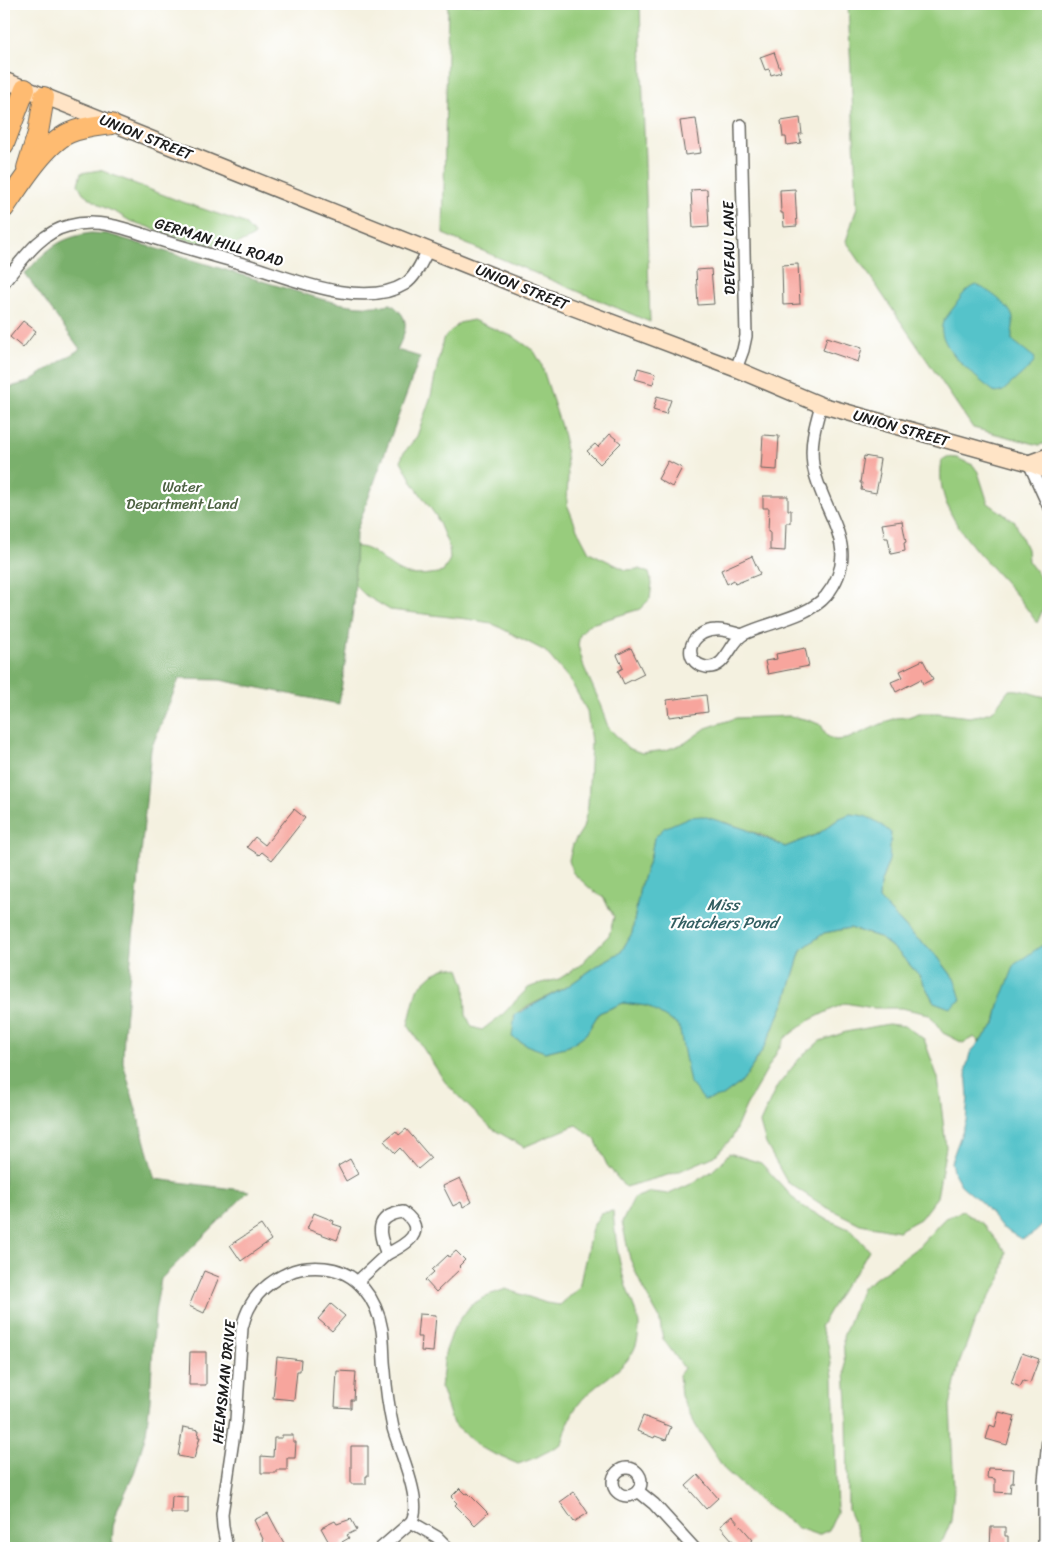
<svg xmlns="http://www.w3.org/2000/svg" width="1052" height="1552" font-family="Sriracha,sans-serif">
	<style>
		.green { fill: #98cc7d; stroke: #5a744c; fill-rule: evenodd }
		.forest { fill: #7ab06c; stroke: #4b6644 }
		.water { fill: #55c3ca; stroke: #387073 }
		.building { fill: #f7a59d }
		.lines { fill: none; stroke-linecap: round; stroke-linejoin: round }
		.street-casing { stroke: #686761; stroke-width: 14 }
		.secondary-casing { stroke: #686761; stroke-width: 18 }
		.highway-casing { stroke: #686761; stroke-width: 22 }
		.street { stroke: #fff; stroke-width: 11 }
		.secondary { stroke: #ffe4c6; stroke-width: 15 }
		.highway { stroke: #febb71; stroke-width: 20 }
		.labels { text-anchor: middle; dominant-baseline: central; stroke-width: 4.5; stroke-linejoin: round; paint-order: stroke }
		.street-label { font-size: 15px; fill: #1c1c1c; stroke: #fff }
		.park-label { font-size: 15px; fill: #4e6243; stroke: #fff }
		.water-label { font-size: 16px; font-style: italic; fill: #335f62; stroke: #fff }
	</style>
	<rect width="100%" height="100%" fill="#fff"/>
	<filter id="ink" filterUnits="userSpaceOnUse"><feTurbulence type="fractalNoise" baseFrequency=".02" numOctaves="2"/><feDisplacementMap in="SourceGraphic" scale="10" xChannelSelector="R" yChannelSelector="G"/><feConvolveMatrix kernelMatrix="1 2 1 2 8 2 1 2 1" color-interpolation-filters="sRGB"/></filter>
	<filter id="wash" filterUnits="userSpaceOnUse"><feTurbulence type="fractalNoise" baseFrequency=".0096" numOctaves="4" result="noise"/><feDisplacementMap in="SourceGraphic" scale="20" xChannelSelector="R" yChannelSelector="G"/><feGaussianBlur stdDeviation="1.12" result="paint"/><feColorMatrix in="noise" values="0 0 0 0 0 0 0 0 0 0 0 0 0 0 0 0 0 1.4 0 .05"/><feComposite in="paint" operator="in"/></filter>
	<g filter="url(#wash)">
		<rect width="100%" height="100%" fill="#f4f1e0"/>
		<g class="green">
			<polygon points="448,4 640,4 650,322 443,234"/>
			<polygon points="848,4 1048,4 1048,443 1039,445 973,428 846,241 857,207"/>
			<polygon points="100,170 174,199 244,223 254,234 254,236 245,241 227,247 190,241 130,221 117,213 101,206 83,193 78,184 81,173"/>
			<path d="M473,320l41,17 20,14 7,12 23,73 4,39 -1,29 10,25 12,23 37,18 13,-1 10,4 3,10 -2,16 -10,10 -52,16 -8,10 -2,10 6,22 13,29 11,31 20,21 14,5 24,-3 19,-7 21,-15 30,-10 54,-2 19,4 12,5 6,11 8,4 12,-1 48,-21 13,-1 11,-4h19l31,4 12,-2 12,-4 16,-21c14,-2 25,6 39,7v246l-7,3 -42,59 -4,19 -16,18 -5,-5 -11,6 -20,-10 -14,-19 -28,-6h-28l-28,-5 -37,18 -23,17 -39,68 -14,32 -17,18 -40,17 -50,14 -18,-22 -12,-26 -19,-14 -52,22 -33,-19 -30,-29 -16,-17 -37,-57 9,-36 16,-15 15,-7 11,2 6,17 1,29 6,12 10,3 21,-16 25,-26 13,-5 18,-4 20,-13 30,-31 5,-18 -11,-20 -10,-6 -21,-19 -3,-12 4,-16 10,-16 5,-22 3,-64 -4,-31 -17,-31 -25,-29 -54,-28 -24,-4 -77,-9 -25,-15 -11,-11 -1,-37c22,-3 34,23 55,27 12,2 24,0 35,-2l7,-13 -1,-12 -13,-31 -22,-31 -13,-24 2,-7 14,-18 14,-40 12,-57 16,-16zM840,818l49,42 -9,24 -1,15 32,34 26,23 18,24 -21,22 -15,-27 -21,-23 -19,-15 -29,-9 -26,5 -23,17 -16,52 -20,44 -22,35 -20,15 -38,-42 -6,-29 -32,-19 -24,-3 -24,10 -13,21 -17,12 -24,6 -32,-35 8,-7 47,-24 33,-23 20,-11 11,-19 8,-46 11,-32 3,-17 70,-16 38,13 23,12 33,-13z"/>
			<path d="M947,457l10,1 16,7 5,7 10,31 27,19 12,27 1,12 13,17 5,12 -2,17 -7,16c-8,-11 -16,-23 -25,-33 -31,-36 -80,-77 -70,-130z"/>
			<polygon points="888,1024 905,1026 924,1039 938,1078 946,1147 937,1197 920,1219 898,1231 860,1224 824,1206 787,1182 766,1144 760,1123 776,1088 799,1059 820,1041 846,1032"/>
			<polygon points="729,1153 761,1163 799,1204 822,1217 851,1230 869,1250 858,1269 844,1286 820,1327 828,1344 833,1377 837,1512 829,1530 818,1535 798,1528 760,1501 725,1470 696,1426 681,1396 679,1375 684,1368 663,1339 659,1317 643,1289 630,1259 622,1222 634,1198 651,1192 669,1194 691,1184 711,1172 722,1162"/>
			<path d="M613,1211c2,24 5,49 12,72 3,11 15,34 14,44 0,42 -40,49 -61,78 -9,11 -12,26 -16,39l-27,14 -17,6 -37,-16 -28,-24 -12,-36 4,-35 9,-25 16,-22 16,-10 20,-7 40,14 14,2 19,-17 13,-60 9,-15z"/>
			<polygon points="963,1211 983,1224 1006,1252 1001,1279 976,1319 959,1364 950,1406 954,1489 951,1521 943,1540 935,1548 875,1548 863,1544 848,1510 847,1403 843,1337 862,1288 918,1247 945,1218"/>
		</g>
		<path class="forest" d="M91,233l17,1 213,65c25,6 44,10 70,5 21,15 15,26 6,46l23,7 -64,175 -2,71 -15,101 -119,-24 -41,-1 -28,70 -27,284 -1,29 32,117 94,12 -88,88 -6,33 -5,88 -4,33 -12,41 -16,34 -5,19 -1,21h-108v-1159l24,-7 52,-33 -55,-75c21,-24 33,-36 66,-41z"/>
		<g class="water">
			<path d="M976,285c11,4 37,22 37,35 1,7 -2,12 -1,20l23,18 -2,6 -30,27 -7,2c-16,-12 -63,-48 -53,-71 3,-5 8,-11 12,-16 5,-8 11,-18 21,-21z"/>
			<path d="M850,814c19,1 27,7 41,19l-2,27 -9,24 -1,15 32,34 26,23 18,24 6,20 -11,8 -16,-6 -15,-27 -21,-23 -19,-15 -29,-9 -26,5 -23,17 -16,52 -20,44 -22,35 -20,15 -19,4 -14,-17 -11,-57 -32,-20 -24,-3 -24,10 -13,21 -17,12 -24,6 -19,-7 -14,-8 3,-22 53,-29 33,-23 20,-11 11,-19 8,-46 11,-32 3,-17 10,-10 25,-11 14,-1 42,13 40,18 33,-13 22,-16z"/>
			<path d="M1048,943v273c-6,11 -14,20 -27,23l-20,-12 -18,-23 -22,-19 -8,-14 -2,-9 15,-41 2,-24 -2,-28 4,-16 25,-29 4,-19 16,-41 26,-18z"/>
		</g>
		<g id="blocks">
			<g class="building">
				<polygon points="774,52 781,72 771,75 769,69 765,70 760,57"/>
				<polygon points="800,118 802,134 799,134 801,143 787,145 786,137 783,137 781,121"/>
				<polygon points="696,119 701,153 685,155 680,121"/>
				<polygon points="707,189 709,227 693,228 691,190"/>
				<polygon points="795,189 797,226 784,227 783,213 781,213 780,190"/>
				<polygon points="798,264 800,304 783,305 782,265"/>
				<polygon points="711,269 714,304 698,305 696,270"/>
				<polygon points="23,321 36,331 23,348 10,337"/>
				<polygon points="827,337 862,348 858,362 823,350"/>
				<polygon points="638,368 656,373 653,384 635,379"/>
				<polygon points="657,396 671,400 666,414 653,410"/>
				<polygon points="610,434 621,443 600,464 587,451 595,444 598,447"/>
				<polygon points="763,435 779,436 777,470 761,469"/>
				<polygon points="864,456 880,459 878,472 880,473 876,493 861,490 862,483 860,483"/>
				<polygon points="668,461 682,468 672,487 658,479"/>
				<polygon points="763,496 788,496 788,510 791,510 791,523 786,523 785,551 770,550 770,531 768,531 769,508 763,508"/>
				<polygon points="902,521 906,542 904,543 905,551 891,554 888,538 885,538 882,524"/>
				<polygon points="752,556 760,574 735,584 734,580 727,584 721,570"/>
				<polygon points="631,648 644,674 624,684 618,671 623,668 617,655"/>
				<polygon points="805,648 809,666 768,674 765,661 777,659 776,654"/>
				<polygon points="923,660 933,679 923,684 921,679 896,692 891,682 903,677 900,671"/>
				<polygon points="706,695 708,712 669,717 667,700"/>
				<polygon points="294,809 305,818 272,860 262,852 259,855 247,847 255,837 265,845"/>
				<polygon points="406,1129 431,1158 418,1169 400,1148 395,1153 384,1141 396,1131 399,1135"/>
				<polygon points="350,1159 358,1174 346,1181 338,1166"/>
				<polygon points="460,1178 472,1202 463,1207 461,1202 453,1206 443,1186"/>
				<polygon points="314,1213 334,1221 333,1224 342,1227 337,1240 307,1229"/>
				<polygon points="261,1225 271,1240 241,1261 230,1245"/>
				<polygon points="456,1251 465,1260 459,1266 461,1268 436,1292 425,1280 434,1272 432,1270 448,1255 449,1257"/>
				<polygon points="204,1271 219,1277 204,1313 189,1306"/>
				<polygon points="331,1304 345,1316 332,1331 318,1319"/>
				<polygon points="419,1314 436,1315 433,1352 421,1351 422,1337 417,1337"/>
				<polygon points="190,1352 206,1352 206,1385 189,1385"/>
				<polygon points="1022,1353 1039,1359 1030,1383 1023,1381 1020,1387 1011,1383"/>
				<polygon points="277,1357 301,1360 300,1371 297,1371 294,1400 273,1398"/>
				<polygon points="337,1371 356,1372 354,1400 351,1400 351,1408 335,1407"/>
				<polygon points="999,1412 1015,1416 1007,1445 986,1439 990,1425 995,1427"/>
				<polygon points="643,1416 671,1427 666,1440 655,1436 654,1438 637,1431"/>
				<polygon points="183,1427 199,1430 198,1437 200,1437 194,1459 178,1456"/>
				<polygon points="282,1435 293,1435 293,1442 296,1442 295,1458 287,1458 287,1470 276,1470 276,1473 261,1473 261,1456 273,1457 274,1438 282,1438"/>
				<polygon points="351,1446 368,1446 368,1476 366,1476 366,1484 351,1484"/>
				<polygon points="988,1468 1014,1469 1013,1483 1011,1483 1010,1493 995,1492 995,1479 987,1478"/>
				<polygon points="698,1475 718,1498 706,1509 686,1486"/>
				<polygon points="460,1488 466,1494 468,1493 488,1513 475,1525 455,1505 457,1503 451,1497"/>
				<polygon points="574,1492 588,1513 574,1522 560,1502"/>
				<polygon points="172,1496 188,1497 188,1513 171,1513"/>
				<polygon points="268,1513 285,1545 278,1548 266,1548 262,1540 263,1539 254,1520"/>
				<polygon points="732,1516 753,1540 743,1548 739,1548 720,1526"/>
				<polygon points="351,1519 357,1530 347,1535 349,1538 342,1542 343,1544 337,1548 332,1548 321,1528 335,1521 337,1524"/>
				<polygon points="991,1527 1005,1527 1005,1536 1008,1536 1008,1548 990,1548"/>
			</g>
		</g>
	</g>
	<g filter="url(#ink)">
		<use href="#blocks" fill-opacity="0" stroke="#686761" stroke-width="1"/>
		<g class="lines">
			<g class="street-casing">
				<g id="street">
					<path d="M4,282c18,-21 35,-49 64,-56 33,-9 61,4 92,14 29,9 58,17 87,25 43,13 116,45 158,19 11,-7 17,-23 23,-34"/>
					<polyline points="736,369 743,350 746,336 741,125"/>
					<polyline points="1029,463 1048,505"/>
					<path d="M742,635c-8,-2 -18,-6 -26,-5 -28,1 -35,32 -10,37 20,3 24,-26 38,-33 25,-12 64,-17 82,-38 39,-48 -5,-84 -13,-131 -3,-22 2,-39 8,-60"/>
					<path d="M403,1212c27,20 2,33 -16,42 -9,-21 -13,-38 16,-42z"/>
					<polyline points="358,1281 387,1254"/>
					<circle cx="627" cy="1482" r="14"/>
					<polyline points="638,1491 654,1504 694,1548"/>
					<polyline points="411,1522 437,1537 448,1548"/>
					<path d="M227,1548l-4,-21 -1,-13 14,-94 6,-92c6,-27 21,-44 46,-55 12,-6 25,-6 37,-5 32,3 52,31 57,62 2,13 1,28 3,41 1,19 4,38 8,57 6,22 31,75 18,94l-30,26"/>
					<polyline points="1044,1548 1044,1481 1048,1440"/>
				</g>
			</g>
			<g class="secondary-casing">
				<g id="secondary">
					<polyline points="4,80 566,305 736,369 821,405 1029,463 1048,471"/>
					<polyline points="1029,463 1048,456"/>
				</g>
			</g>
			<g class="highway-casing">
				<g id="highway">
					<polyline points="4,144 25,89"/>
					<polyline points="27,168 38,133 44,97"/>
					<path d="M4,208c15,-22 41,-64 65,-75 13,-6 28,-7 42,-9"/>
				</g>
			</g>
			<use href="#street" class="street"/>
			<use href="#secondary" class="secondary"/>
			<use href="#highway" class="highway"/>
		</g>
	</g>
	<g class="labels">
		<g class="street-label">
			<text transform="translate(146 137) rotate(22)">UNION STREET</text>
			<text transform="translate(219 242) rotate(17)">GERMAN HILL ROAD</text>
			<text transform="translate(729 248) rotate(-91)">DEVEAU LANE</text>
			<text transform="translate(522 287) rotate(22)">UNION STREET</text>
			<text transform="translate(901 428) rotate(16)">UNION STREET</text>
			<text transform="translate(224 1382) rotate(-84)">HELMSMAN DRIVE</text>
		</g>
		<g class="park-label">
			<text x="182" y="487">Water<tspan x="182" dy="17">Department Land</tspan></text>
		</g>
		<g class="water-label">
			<text x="723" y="904">Miss<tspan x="723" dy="18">Thatchers Pond</tspan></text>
		</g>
	</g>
	<rect width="1052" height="1552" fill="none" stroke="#fff" stroke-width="20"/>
</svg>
